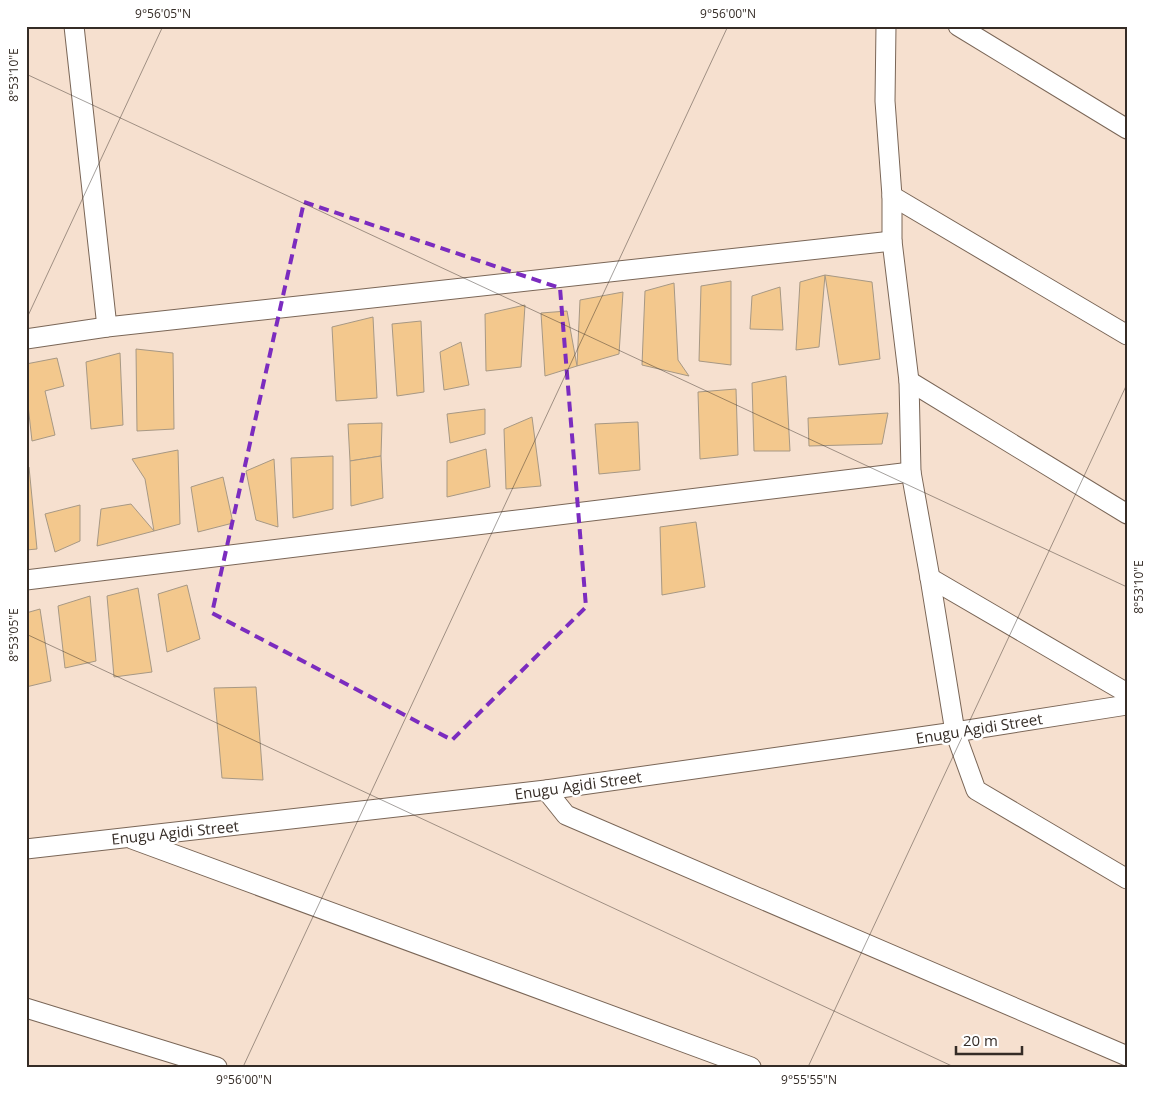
<svg xmlns="http://www.w3.org/2000/svg" width="1153" height="1093" font-family="'Open Sans',sans-serif">
	<style>
		.building { fill: #f3c88d; stroke: #a79884 }
		.lines { fill: none; stroke-linecap: round; stroke-linejoin: round }
		.minor-casing { stroke: #7a6657; stroke-width: 21 }
		.minor { stroke: #fff; stroke-width: 19 }
		.marked { fill: none; stroke: #7b2cbf; stroke-width: 4; stroke-dasharray: 10 6; stroke-linejoin: round }
		.ticks { fill: none; stroke: #352c26; stroke-width: 1; stroke-opacity: 0.45 }
		.labels { text-anchor: middle; dominant-baseline: central; stroke-width: 5; stroke-linejoin: round; paint-order: stroke }
		.street-label { font-size: 15px; fill: #352c26; stroke: #fff }
		.neatline { fill: none; stroke: #352c26; stroke-width: 2 }
		.ticks-label { font-size: 12px; text-anchor: middle; fill: #352c26 }
	</style>
	<rect width="100%" height="100%" fill="#f6e0cf"/>
	<g class="building">
		<polygon points="825,275 819,347 796,350 800,282"/>
		<polygon points="825,275 872,282 880,359 839,365"/>
		<polygon points="731,281 731,365 699,361 701,286"/>
		<polygon points="674,283 678,360 689,376 642,365 645,291"/>
		<polygon points="780,287 783,330 750,329 752,296"/>
		<polygon points="623,292 619,354 577,366 580,300"/>
		<polygon points="525,305 521,367 486,371 485,314"/>
		<polygon points="567,311 577,366 545,376 541,313"/>
		<polygon points="373,317 377,398 336,401 332,327"/>
		<polygon points="421,321 424,392 397,396 392,324"/>
		<polygon points="461,342 469,385 444,390 440,352"/>
		<polygon points="136,349 173,353 174,429 137,431"/>
		<polygon points="120,353 123,425 91,429 86,362"/>
		<polygon points="57,358 64,386 45,391 55,435 32,441 26,387 26,364"/>
		<polygon points="786,376 790,451 754,451 752,383"/>
		<polygon points="736,389 738,455 700,459 698,392"/>
		<polygon points="485,409 485,434 450,443 447,414"/>
		<polygon points="888,413 882,444 809,446 808,418"/>
		<polygon points="532,417 541,486 506,489 504,429"/>
		<polygon points="638,422 640,470 599,474 595,424"/>
		<polygon points="382,423 381,456 350,461 348,424"/>
		<polygon points="486,449 490,487 447,497 447,461"/>
		<polygon points="178,450 180,524 154,531 145,479 132,459"/>
		<polygon points="333,456 333,509 293,518 291,458"/>
		<polygon points="381,456 383,498 351,506 350,461"/>
		<polygon points="274,459 278,527 256,520 246,471"/>
		<polygon points="26,467 29,467 37,549 26,550"/>
		<polygon points="223,477 233,523 198,532 191,487"/>
		<polygon points="131,504 154,531 97,546 101,509"/>
		<polygon points="80,505 80,541 55,552 45,514"/>
		<polygon points="696,522 705,587 662,595 660,527"/>
		<polygon points="187,585 200,639 167,652 158,594"/>
		<polygon points="138,588 152,672 114,677 107,596"/>
		<polygon points="90,596 96,661 65,668 58,606"/>
		<polygon points="40,609 51,681 26,687 26,613"/>
		<polygon points="256,687 263,780 222,778 214,688"/>
	</g>
	<g class="lines">
		<g class="minor-casing">
			<g id="minor">
				<polyline points="74,26 107,327"/>
				<polyline points="886,26 885,101 892,196 892,241 909,381 911,472 930,578 955,732 976,790 1127,879"/>
				<polyline points="958,26 1127,129"/>
				<polyline points="892,196 1127,335"/>
				<polyline points="26,339 107,327 892,241"/>
				<polyline points="909,381 1127,514"/>
				<polyline points="930,578 1127,693"/>
				<polyline points="26,580 911,472"/>
				<polyline points="546,790 566,815 1127,1056"/>
				<polyline points="132,839 751,1067"/>
				<polyline points="26,849 546,790 955,732 1127,705"/>
				<polyline points="26,1008 217,1067"/>
			</g>
		</g>
		<use href="#minor" class="minor"/>
	</g>
	<path class="marked" d="M304,202l256,86 26,319 -134,133 -240,-127z"/>
	<path class="ticks" d="M1125,26l2,1M26,74l1101,513M26,320l137,-294M26,634l928,433M243,1067l485,-1041M808,1067l319,-683"/>
	<g class="labels">
		<g class="street-label">
			<text transform="translate(979 728) rotate(-9)">Enugu Agidi Street</text>
			<text transform="translate(578 785) rotate(-8)">Enugu Agidi Street</text>
			<text transform="translate(175 832) rotate(-6)">Enugu Agidi Street</text>
		</g>
	</g>
	<rect width="1153" height="1093" fill="none" stroke="#ffffff" stroke-width="55"/>
	<path d="M956 1046v8h66v-8" fill="none" stroke="#352c26" stroke-width="2.5"/>
	<text x="963" y="1046" font-size="15" fill="#352c26" stroke="#ffffff" stroke-width="4" paint-order="stroke">20 m</text>
	<rect x="28" y="28" width="1098" height="1038" class="neatline"/>
	<g class="ticks-label">
		<text x="163" y="18">9°56'05"N</text>
		<text x="728" y="18">9°56'00"N</text>
		<text transform="translate(14 75) rotate(-90)" y="4">8°53'10"E</text>
		<text transform="translate(1139 587) rotate(-90)" y="4">8°53'10"E</text>
		<text transform="translate(14 635) rotate(-90)" y="4">8°53'05"E</text>
		<text x="244" y="1084">9°56'00"N</text>
		<text x="809" y="1084">9°55'55"N</text>
	</g>
</svg>
